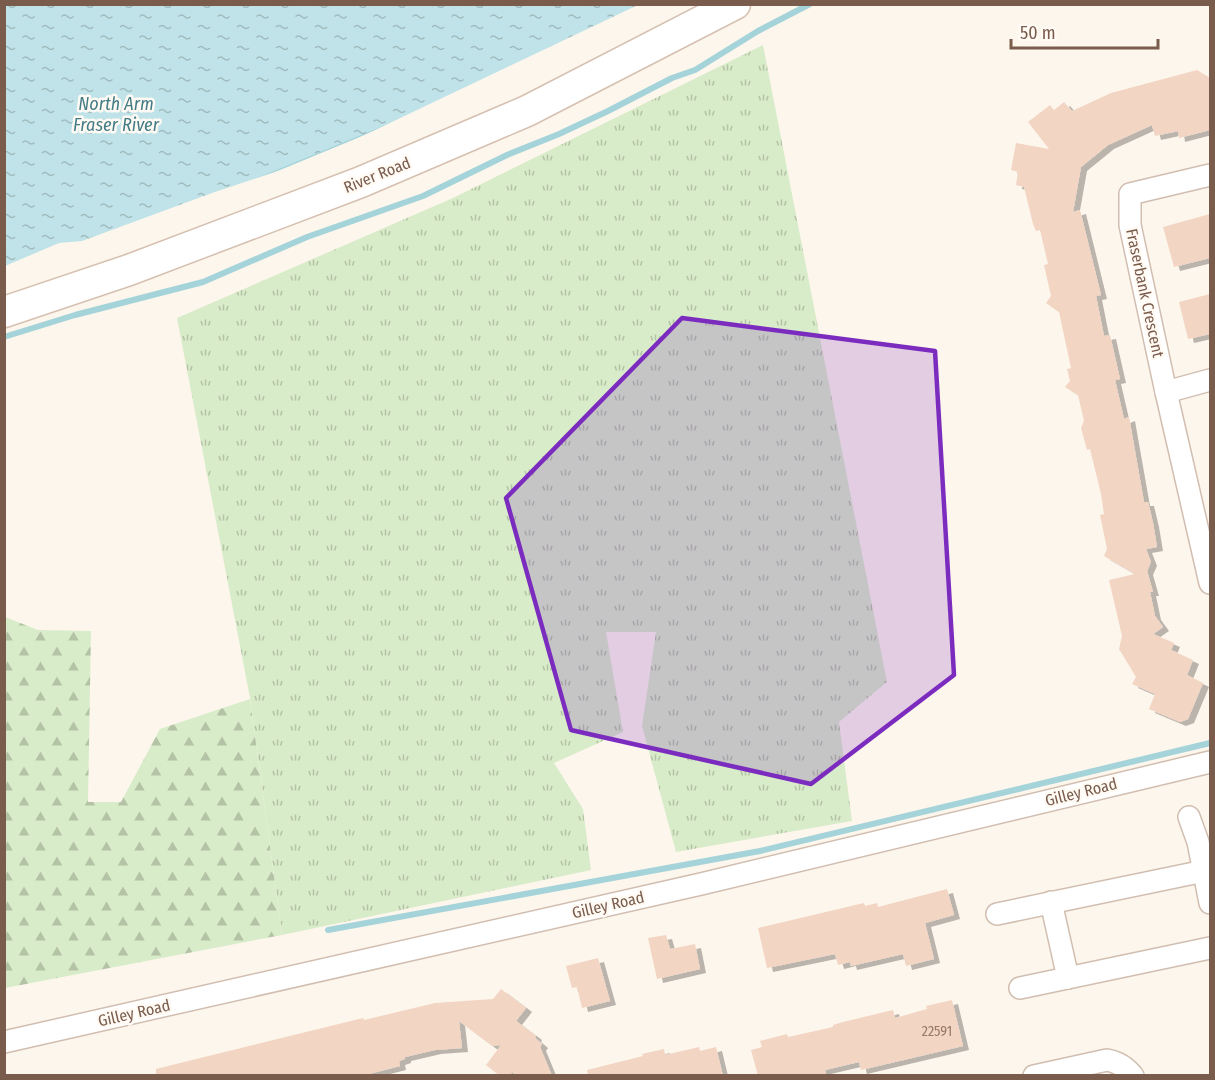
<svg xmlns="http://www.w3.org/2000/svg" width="1215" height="1080" font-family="'Fira Sans Condensed',sans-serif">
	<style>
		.grass { fill: url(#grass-tufts) }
		.forest { fill: url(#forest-firs) }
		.water { fill: url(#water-ripples); stroke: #a5d3da; stroke-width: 1.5 }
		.pier { fill: #fdf6ec }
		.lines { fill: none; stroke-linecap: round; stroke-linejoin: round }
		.stream { stroke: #a5d3da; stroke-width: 6 }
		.building { fill: #f3d5c3; filter: url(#shadow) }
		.street-casing { stroke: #d1beb0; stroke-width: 24 }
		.secondary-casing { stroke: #d6c0b0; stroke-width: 33 }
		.street { stroke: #fff; stroke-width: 21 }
		.secondary { stroke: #fff; stroke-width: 30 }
		.marked { fill: #7b2cbf; fill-opacity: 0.2; stroke: #7b2cbf; stroke-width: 4.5; stroke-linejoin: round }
		.labels { text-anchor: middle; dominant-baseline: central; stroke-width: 5; stroke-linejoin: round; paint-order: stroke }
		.number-label { font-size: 14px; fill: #987a6a }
		.street-label { font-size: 16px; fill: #7a5c4d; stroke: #fffaf3 }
		.water-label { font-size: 18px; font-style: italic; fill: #437c86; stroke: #fffaf3 }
	</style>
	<defs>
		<pattern id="grass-tufts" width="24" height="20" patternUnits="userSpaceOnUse" patternTransform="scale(1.5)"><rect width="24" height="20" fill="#d8ecc9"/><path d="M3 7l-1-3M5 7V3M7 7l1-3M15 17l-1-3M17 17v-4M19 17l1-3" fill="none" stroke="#b4c2a5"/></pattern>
		<pattern id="forest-firs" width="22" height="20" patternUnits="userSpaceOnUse" patternTransform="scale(1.5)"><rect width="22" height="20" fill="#d8ecc9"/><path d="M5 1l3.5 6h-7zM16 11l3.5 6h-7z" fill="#b4c2a5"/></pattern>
		<pattern id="water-ripples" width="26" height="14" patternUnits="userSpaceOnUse" patternTransform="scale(1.5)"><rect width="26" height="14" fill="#bfe3e8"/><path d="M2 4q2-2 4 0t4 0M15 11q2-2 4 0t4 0" fill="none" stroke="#a0bbbe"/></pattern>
		<filter id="shadow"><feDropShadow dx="6" dy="4" stdDeviation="0" flood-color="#0004"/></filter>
	</defs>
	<rect width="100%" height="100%" fill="#fdf6ec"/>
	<polygon class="grass" points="763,45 887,682 839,722 852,821 676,852 642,726 656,632 606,632 623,732 554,763 583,809 591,870 282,935 250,698 177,318 453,198"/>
	<polygon class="forest" points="5,617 38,630 91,631 88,802 121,802 160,729 250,699 282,935 5,988"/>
	<polygon class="water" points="5,5 663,5 593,40 225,192 5,275"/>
	<g class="pier">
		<polygon points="640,4 666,5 665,7 594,42 331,151"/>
		<polygon points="299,164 226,195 4,278 5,266 59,243 82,241 212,193"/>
	</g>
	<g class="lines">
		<g class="stream">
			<polyline points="4,337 75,315 203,282 307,237 423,196 507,155 559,134 608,111 672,78 695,70 758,31 810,4"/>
			<polyline points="328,930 760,851 1210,743"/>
		</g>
	</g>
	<g class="building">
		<polygon points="1197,70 1210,78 1210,130 1179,138 1178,131 1155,136 1152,125 1108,145 1081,167 1073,212 1080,210 1101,295 1096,296 1104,336 1110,335 1120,379 1115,380 1124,419 1129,417 1144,502 1148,502 1153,523 1157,547 1146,549 1151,562 1147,571 1153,592 1150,592 1155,616 1163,627 1153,634 1174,643 1171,650 1193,660 1187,675 1203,683 1188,719 1180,722 1149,709 1155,694 1132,684 1136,677 1119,649 1122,636 1109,580 1135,574 1104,556 1107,549 1100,515 1104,514 1101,494 1090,449 1087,450 1081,428 1084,421 1078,395 1065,387 1070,381 1067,369 1071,368 1059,312 1046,303 1051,296 1044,265 1048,264 1040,230 1036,231 1033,224 1024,187 1016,185 1018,172 1011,170 1016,143 1049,149 1028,122 1050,105 1054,110 1064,102 1072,111 1111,93"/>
		<polygon points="1210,214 1210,258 1174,267 1163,227"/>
		<polygon points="1210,294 1210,334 1188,339 1179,302"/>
		<polygon points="947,889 954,915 925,923 934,959 906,966 903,954 851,966 850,962 838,965 835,954 767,968 758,928 864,903 865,906 877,903 878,907"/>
		<polygon points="666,935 670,949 695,944 700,969 657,979 648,938"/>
		<polygon points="598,958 610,1001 582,1008 577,987 572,988 566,966"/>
		<polygon points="501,989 526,1008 516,1021 536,1036 535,1038 542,1044 540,1047 552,1076 517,1076 512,1072 509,1076 500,1076 486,1065 501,1045 492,1046 459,1021 462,1048 435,1050 405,1057 405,1059 399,1061 400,1066 361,1076 156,1076 156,1069 363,1018 364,1020 435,1003 493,999"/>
		<polygon points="952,1000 963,1046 861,1070 859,1062 825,1070 826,1074 818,1076 758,1076 751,1050 762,1047 760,1041 787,1034 788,1037 833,1027 833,1025 843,1022 893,1010 895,1018 927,1009 926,1006"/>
		<polygon points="699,1047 700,1051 716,1047 723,1076 588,1076 587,1070 643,1056 642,1054 664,1049 665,1055"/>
	</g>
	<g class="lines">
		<g class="street-casing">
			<g id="street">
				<polyline points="1210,175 1130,194 1130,225 1166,392 1210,380"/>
				<polyline points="1166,392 1210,583"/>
				<polyline points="1189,817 1198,842 1210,903"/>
				<polyline points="1051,902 1068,978"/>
				<polyline points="997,914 1204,871"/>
				<polyline points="1020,988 1210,948"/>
				<polyline points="4,1042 701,884 1210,762"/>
				<path d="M1034,1076l73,-16c11,2 19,7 26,16"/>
			</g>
		</g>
		<g class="secondary-casing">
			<polyline id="secondary" points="4,312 129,270 361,182 527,111 735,4"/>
		</g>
		<use href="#street" class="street"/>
		<use href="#secondary" class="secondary"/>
	</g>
	<path class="marked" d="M682,318l253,33 19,324 -143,109 -240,-54 -65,-232z"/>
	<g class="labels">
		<g class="number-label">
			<text x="937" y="1031">22591</text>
		</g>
		<g class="street-label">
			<text transform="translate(377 175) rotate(-22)">River Road</text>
			<text transform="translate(1145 293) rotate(78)">Fraserbank Crescent</text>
			<text transform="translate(1081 792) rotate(-14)">Gilley Road</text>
			<text transform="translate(608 905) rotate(-13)">Gilley Road</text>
			<text transform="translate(134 1013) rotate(-13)">Gilley Road</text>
		</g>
		<g class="water-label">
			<text x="116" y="104">North Arm<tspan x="116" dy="21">Fraser River</tspan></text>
		</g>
	</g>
	<rect width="1215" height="1080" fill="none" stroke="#7a5c4d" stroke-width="12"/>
	<path d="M1011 39v9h147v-9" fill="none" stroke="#7a5c4d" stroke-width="3"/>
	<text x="1020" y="39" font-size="18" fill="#7a5c4d" stroke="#fffaf3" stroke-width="4.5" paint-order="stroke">50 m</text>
</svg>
